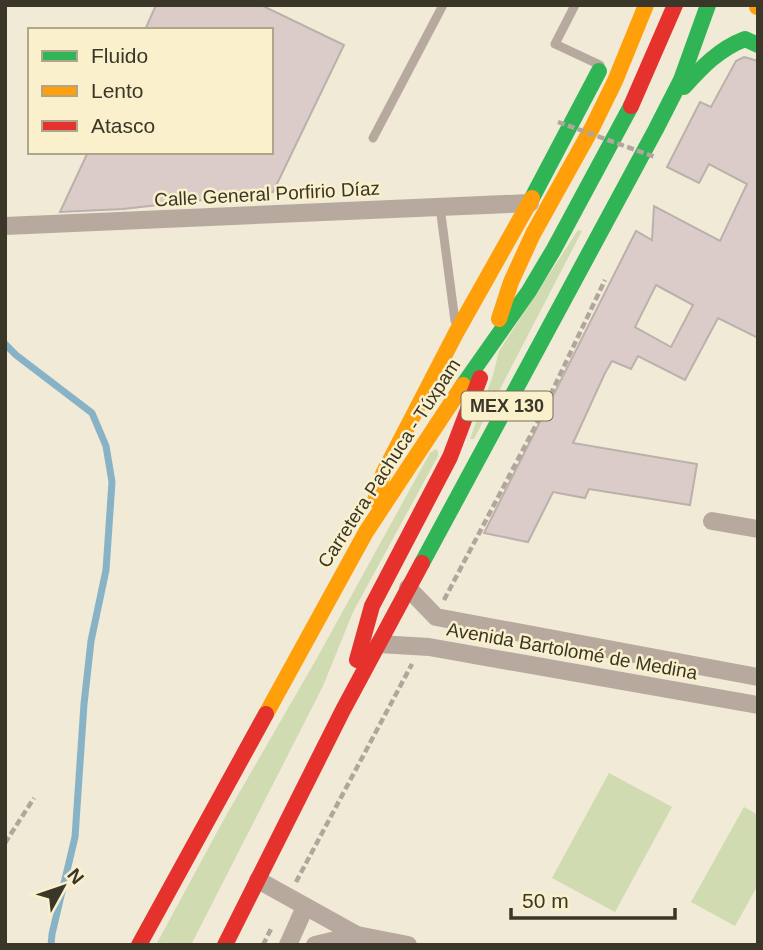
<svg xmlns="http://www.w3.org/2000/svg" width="763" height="950" font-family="Arial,sans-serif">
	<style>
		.green { fill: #d0dbb2 }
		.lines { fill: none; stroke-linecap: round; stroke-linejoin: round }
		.stream { stroke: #88b3c6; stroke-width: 7 }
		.building { fill: #dbccca; stroke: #bab1ab; stroke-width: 2; fill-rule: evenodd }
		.path { stroke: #b0a69c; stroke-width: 4.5; stroke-dasharray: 7 3.5; stroke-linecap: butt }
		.lane { stroke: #b8a99f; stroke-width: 9 }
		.street { stroke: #b8a99f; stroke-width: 18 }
		.fast { stroke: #30b455; stroke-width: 16 }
		.slow { stroke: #ff9f0a; stroke-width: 16 }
		.jam { stroke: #e5322d; stroke-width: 16 }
		.path-bridge { stroke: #b0a69c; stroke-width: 4.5; stroke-dasharray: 7 3.5; stroke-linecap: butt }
		.labels { text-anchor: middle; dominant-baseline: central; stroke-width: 5; stroke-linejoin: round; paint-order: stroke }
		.shield { fill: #faf0cb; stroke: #746e59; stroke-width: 2 }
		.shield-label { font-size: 18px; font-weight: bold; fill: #3a3628 }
		.street-label { font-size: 19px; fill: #3a3628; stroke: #faf0cb }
	</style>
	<rect width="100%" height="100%" fill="#f0ead6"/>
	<g class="green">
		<polygon points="578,230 582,231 474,439 470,439 493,375 499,351"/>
		<polygon points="436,449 438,452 438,456 353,612 323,686 191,945 156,945 223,821 317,658 430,453"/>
		<polygon points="609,773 672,807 615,912 552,878"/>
		<polygon points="744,807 758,815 758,885 735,926 691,902"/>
	</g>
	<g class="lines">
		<polyline class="stream" points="5,344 16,355 92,413 106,446 112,482 106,570 91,641 84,704 75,837 52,934 51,945"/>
	</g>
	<g class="building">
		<polygon points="156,5 261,5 344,45 273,192 123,209 60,212 88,152 271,152 271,30 145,30"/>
		<path d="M744,57l14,4v277l-40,-20 -33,62 -47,-24 -7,13 -19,-8 -7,12 -32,70 124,21 -7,41 -101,-16 -4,9 -32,-6 -25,50 -44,-9 152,-302 16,9 2,-34 66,35 27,-57 -38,-20 -10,19 -32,-16 33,-65 11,5 25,-46zM656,285l37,20 -22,42 -36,-20z"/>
	</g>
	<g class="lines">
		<g class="path">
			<polyline points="444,600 537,423 605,280"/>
			<polyline points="5,843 34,798"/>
			<polyline points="296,882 412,664"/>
			<polyline points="263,945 272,927"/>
		</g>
		<g class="lane">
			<polyline points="575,5 555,44 600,65"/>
			<polyline points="373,138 443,5"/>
			<polyline points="440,207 455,321"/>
		</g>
		<g class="street">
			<polyline points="5,226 530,203"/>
			<polyline points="712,521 758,529"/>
			<polyline points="408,588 436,617 758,677"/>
			<polyline points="379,644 429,647 758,705"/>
			<polyline points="258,880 357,935 408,945"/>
			<polyline points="288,945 305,907"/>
			<polyline points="315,945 357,935"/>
		</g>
		<g class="fast">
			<path d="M684,87c18,-20 35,-38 61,-48l13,6"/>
			<polyline points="532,198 599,71"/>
			<polyline points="463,385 529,291 554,249 631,106"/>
			<polyline points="422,563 656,129 681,80 708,5"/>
		</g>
		<g class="slow">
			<polyline points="757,5 757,7"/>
			<polyline points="499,319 511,282 533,234 592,128 615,81 646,5"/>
			<polyline points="375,500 383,474 456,333 532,198"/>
			<polyline points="266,714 366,532 463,385"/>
		</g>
		<g class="jam">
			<polyline points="631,106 675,5"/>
			<polyline points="357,660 372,606 450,457 480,378"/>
			<polyline points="139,945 266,714"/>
			<polyline points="225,945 343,710 422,563"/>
		</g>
		<polyline class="path-bridge" points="558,122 655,157"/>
	</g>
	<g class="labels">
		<rect class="shield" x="461.5" y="391.5" width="91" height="29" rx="5"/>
		<g class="shield-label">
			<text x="507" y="406">MEX 130</text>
		</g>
		<g class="street-label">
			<text transform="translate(267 194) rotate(-3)">Calle General Porfirio Díaz</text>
			<text transform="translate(389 463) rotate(-57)">Carretera Pachuca - Túxpam</text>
			<text transform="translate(572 651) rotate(10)">Avenida Bartolomé de Medina</text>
		</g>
	</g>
	<rect width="763" height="950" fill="none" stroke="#3a3628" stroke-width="14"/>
	<rect x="28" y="28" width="245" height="126" fill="#faf0cb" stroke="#ada68a" stroke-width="2"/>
	<rect x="42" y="51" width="35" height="10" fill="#30b455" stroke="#ada68a" stroke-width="2"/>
	<text x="91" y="63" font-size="21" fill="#3a3628">Fluido</text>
	<rect x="42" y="86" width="35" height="10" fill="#ff9f0a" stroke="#ada68a" stroke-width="2"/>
	<text x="91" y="98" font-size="21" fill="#3a3628">Lento</text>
	<rect x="42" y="121" width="35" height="10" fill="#e5322d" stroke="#ada68a" stroke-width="2"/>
	<text x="91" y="133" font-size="21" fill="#3a3628">Atasco</text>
	<g transform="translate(63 887) rotate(50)" stroke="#faf0cb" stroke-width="5" paint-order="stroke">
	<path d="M0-5L12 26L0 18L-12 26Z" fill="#3a3628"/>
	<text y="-10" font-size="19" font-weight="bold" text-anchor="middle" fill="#3a3628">N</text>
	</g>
	<path d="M511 908v10h164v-10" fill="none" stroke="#3a3628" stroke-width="3.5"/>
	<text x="522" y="908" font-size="21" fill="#3a3628" stroke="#faf0cb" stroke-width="5" paint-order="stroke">50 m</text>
</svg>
